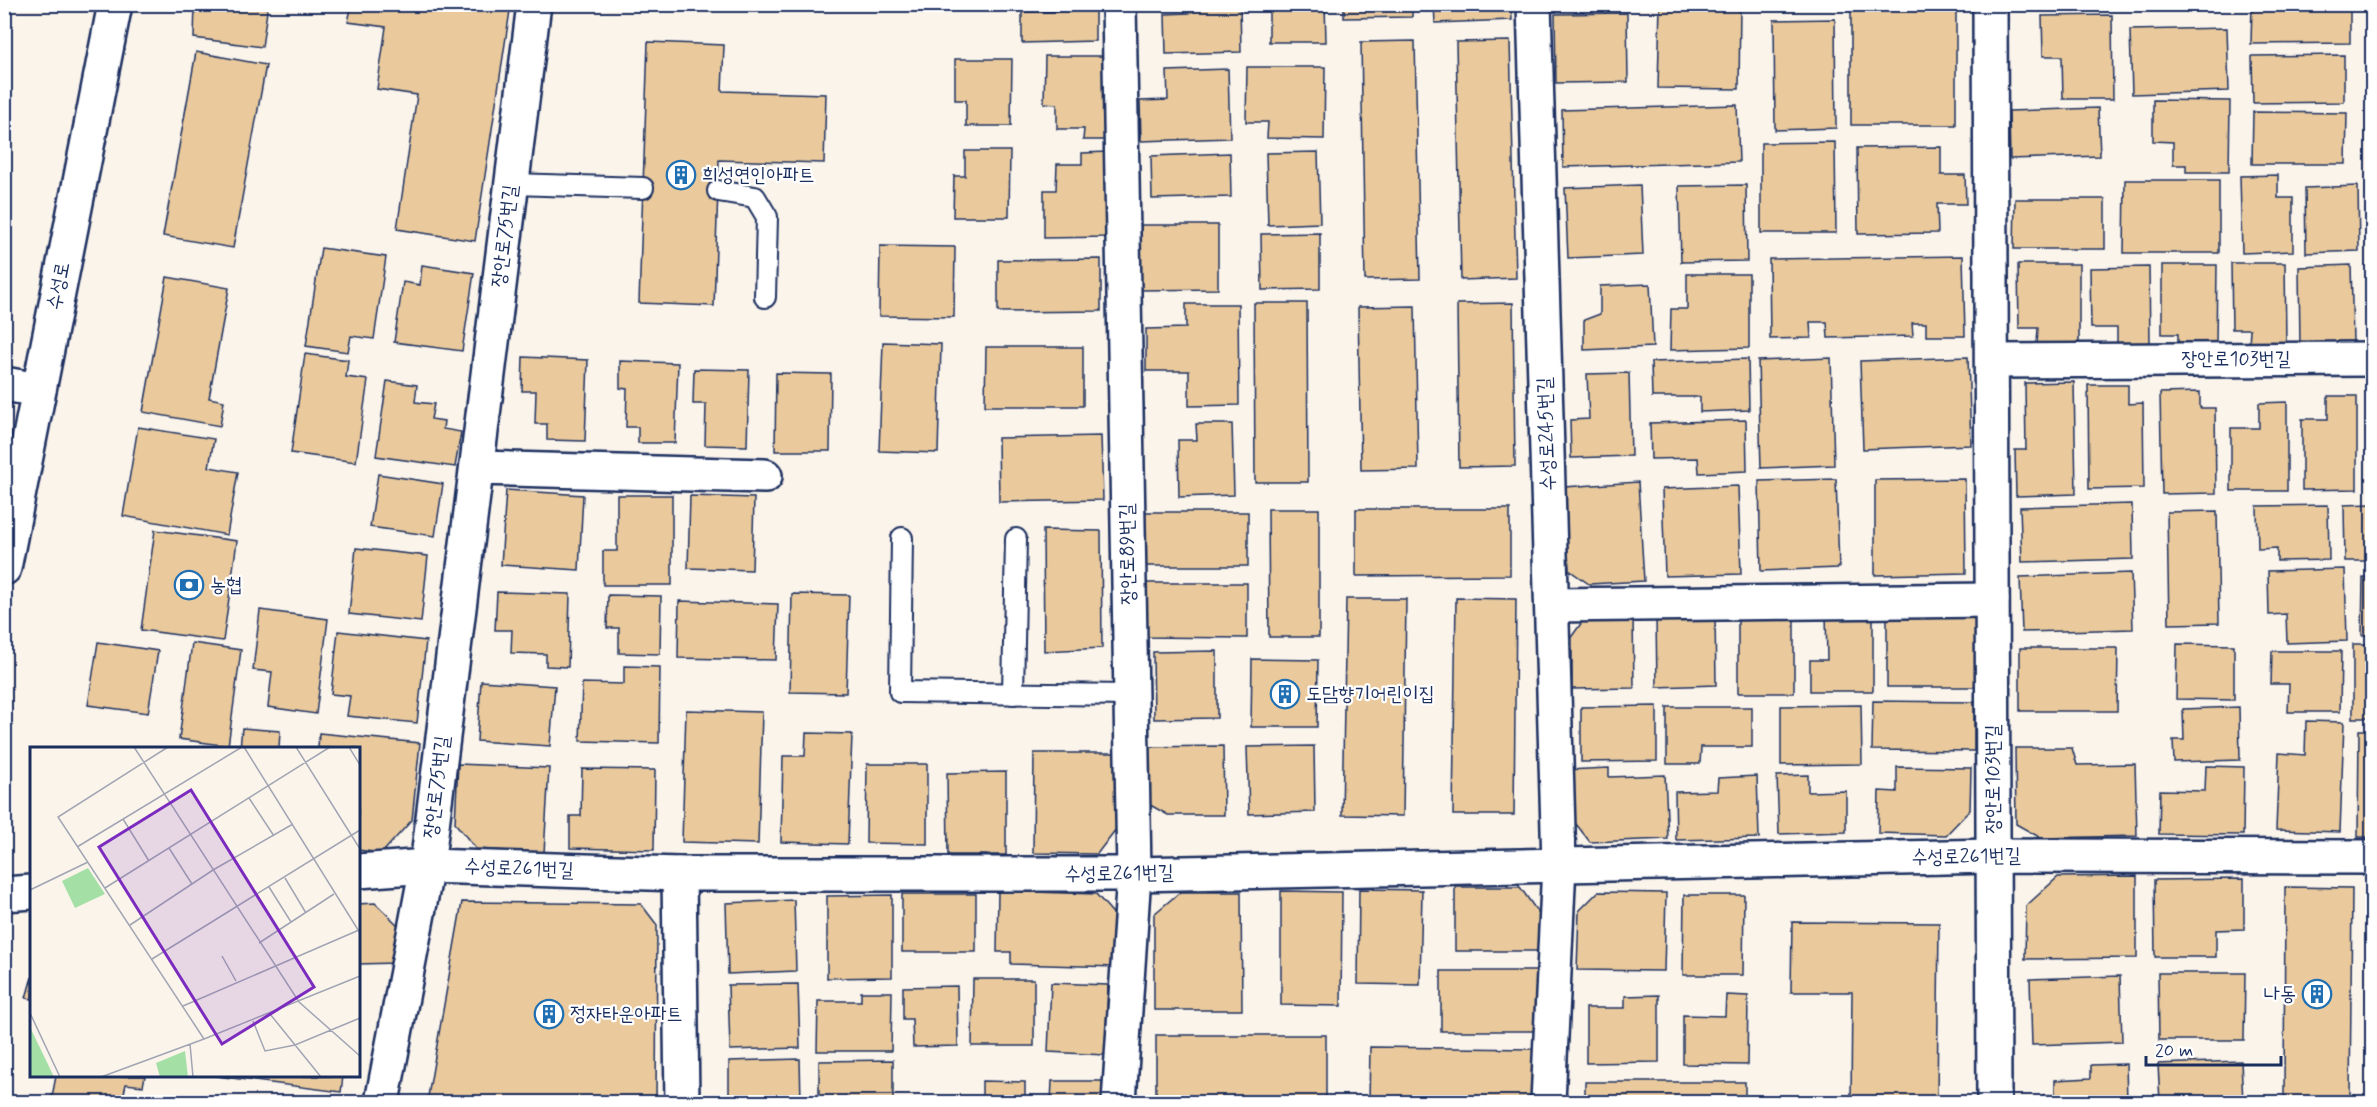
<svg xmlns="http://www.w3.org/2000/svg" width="2377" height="1107" font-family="Mynerve,'Poor Story',sans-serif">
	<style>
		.building { fill: #eaca9c; stroke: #1b2f5e; stroke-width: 1.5 }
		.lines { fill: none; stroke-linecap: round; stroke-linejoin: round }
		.service-casing { stroke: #1b2f5e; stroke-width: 24 }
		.minor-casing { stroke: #1b2f5e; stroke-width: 38 }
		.tertiary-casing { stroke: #1b2f5e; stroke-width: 38 }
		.service { stroke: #fff; stroke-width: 20 }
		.minor { stroke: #fff; stroke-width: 33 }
		.tertiary { stroke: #fff; stroke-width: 33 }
		.labels { text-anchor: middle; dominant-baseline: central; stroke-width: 4.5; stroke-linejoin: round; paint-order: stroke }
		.poi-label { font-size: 20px; fill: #1b2f5e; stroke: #fff; text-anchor: start }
		.street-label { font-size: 20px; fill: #1b2f5e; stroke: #fff }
		.inset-road { fill: none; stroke: #a1a5b3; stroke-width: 1.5 }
		.view { fill: #7b2cbf; fill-opacity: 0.15; stroke: #7b2cbf; stroke-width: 3 }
		.inset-edge { fill: none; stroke: #1b2f5e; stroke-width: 3 }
	</style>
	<rect width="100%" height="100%" fill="#fbf4eb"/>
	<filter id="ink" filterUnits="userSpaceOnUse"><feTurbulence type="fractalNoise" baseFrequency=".0167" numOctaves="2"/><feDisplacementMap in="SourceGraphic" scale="12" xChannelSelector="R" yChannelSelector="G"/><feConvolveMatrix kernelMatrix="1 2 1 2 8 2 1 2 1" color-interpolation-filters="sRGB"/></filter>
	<g filter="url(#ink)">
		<g class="building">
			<polygon points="195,4 268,4 262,47 194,38"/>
			<polygon points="352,4 511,4 475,241 397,229 417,95 377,89 386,27 348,22"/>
			<polygon points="931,4 982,4 982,8 931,7"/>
			<polygon points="1189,4 1240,4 1241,52 1166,54 1165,14 1189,13"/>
			<polygon points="1269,4 1325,4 1326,42 1269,42"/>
			<polygon points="1344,4 1412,4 1412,17 1344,18"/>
			<polygon points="1434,4 1511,4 1512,20 1435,23"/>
			<polygon points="1660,4 1740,5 1739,89 1658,88"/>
			<rect x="1851" y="4" width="105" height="121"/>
			<polygon points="2252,4 2350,4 2350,43 2251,44"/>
			<polygon points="1095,11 1095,41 1022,43 1022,12"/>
			<polygon points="1627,13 1628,82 1556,83 1555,14"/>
			<polygon points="2112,15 2113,99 2063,99 2062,56 2043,56 2042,16"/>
			<polygon points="1835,19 1836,128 1775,130 1774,20"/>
			<polygon points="2227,28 2229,91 2132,94 2130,30"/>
			<polygon points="1415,41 1420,279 1365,280 1361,42"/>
			<polygon points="1510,41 1516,278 1461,280 1456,42"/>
			<polygon points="648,42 724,45 722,91 826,94 824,163 719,160 714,306 639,303"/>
			<polygon points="196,52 266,65 233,248 163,236"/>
			<polygon points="2344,55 2344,102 2253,103 2252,56"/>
			<polygon points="1045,56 1108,56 1109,140 1083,140 1084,129 1057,129 1057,104 1044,103"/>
			<polygon points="955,59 1012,59 1011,126 966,126 966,100 955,100"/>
			<polygon points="1247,67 1325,67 1324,139 1267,138 1268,122 1246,122"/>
			<polygon points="1228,69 1230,138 1141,141 1140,101 1168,100 1167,71"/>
			<polygon points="2153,100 2230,101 2229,172 2186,172 2186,165 2173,165 2173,142 2153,141"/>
			<polygon points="1737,105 1739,162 1563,167 1562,110"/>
			<polygon points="2098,108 2100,156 2010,159 2009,111"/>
			<polygon points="2253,112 2347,113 2346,164 2252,164"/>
			<polygon points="1835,142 1836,233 1761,233 1761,143"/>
			<polygon points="1941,147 1941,175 1965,175 1966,204 1937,204 1938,233 1858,234 1857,148"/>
			<polygon points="965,151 1010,151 1009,217 953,217 954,176 965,176"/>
			<polygon points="1108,152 1109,237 1044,238 1044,190 1056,190 1057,164 1082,164 1082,153"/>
			<polygon points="1318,152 1320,223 1268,225 1266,153"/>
			<polygon points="1230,153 1231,197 1152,199 1151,156"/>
			<polygon points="2278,175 2278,198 2293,198 2293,251 2242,253 2240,176"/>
			<polygon points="2125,180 2219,180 2219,253 2124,253"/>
			<polygon points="1640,185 1643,255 1568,258 1565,188"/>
			<polygon points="1746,185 1747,261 1681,262 1679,186"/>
			<polygon points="2358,186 2359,251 2306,253 2305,188"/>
			<polygon points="2015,199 2105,199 2105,249 2014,249"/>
			<polygon points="1141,225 1218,225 1218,289 1141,290"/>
			<polygon points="1320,233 1320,289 1262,290 1261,234"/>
			<polygon points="880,246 955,247 954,317 879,316"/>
			<polygon points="321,248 386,257 374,339 351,336 348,352 306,346"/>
			<polygon points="1963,256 1965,336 1926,336 1926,323 1912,323 1913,336 1828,338 1827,322 1810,322 1811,338 1770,339 1769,259"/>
			<polygon points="1101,259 1101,311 998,312 998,260"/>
			<polygon points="2231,263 2285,263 2286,346 2249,347 2250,329 2232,329"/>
			<polygon points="2018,264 2079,264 2079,344 2037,344 2038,328 2019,328"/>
			<polygon points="422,265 474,273 462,351 394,342 403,282 420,285"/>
			<polygon points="2162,265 2217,265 2216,346 2178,346 2178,334 2162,334"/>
			<polygon points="2351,265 2353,342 2300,344 2299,267"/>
			<polygon points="2149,267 2150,344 2117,344 2117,328 2091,328 2090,268"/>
			<polygon points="1687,274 1749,274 1749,348 1670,350 1671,309 1687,309"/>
			<polygon points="167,277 229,288 209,398 224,401 220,426 143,412"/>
			<polygon points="1650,284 1653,347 1584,350 1584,320 1600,314 1600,286"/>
			<polygon points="1254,303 1307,303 1308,482 1255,482"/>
			<polygon points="1513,303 1515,466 1459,467 1457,304"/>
			<polygon points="1186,304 1238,304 1239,405 1189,406 1189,371 1146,371 1146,329 1186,328"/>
			<polygon points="1415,306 1418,469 1361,470 1358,307"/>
			<polygon points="883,342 941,344 938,453 879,451"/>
			<polygon points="986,347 1083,347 1083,406 985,406"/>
			<polygon points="305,354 348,360 346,377 368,380 356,462 291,453"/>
			<polygon points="523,357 588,360 585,441 547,440 547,424 535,424 536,391 522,391"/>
			<polygon points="1968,357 1971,445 1863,449 1860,361"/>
			<polygon points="1831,358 1834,465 1761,468 1758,361"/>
			<polygon points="1748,359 1749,410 1700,412 1700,397 1652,397 1651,362"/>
			<polygon points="620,361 678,363 675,443 638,443 638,427 626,427 627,389 620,388"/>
			<polygon points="694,369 749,370 747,446 705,445 706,404 693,404"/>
			<polygon points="776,373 831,374 830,451 775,451"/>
			<polygon points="1629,373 1631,456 1571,458 1570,420 1589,419 1587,374"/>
			<polygon points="387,381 417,385 415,402 434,404 431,419 444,421 443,429 461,432 455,467 376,456"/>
			<polygon points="2074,382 2076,494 2016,496 2015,450 2026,450 2025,383"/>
			<polygon points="2088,385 2128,385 2128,404 2143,403 2144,488 2089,489"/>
			<polygon points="2200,392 2200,408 2215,408 2216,493 2162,494 2160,393"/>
			<polygon points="2328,396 2357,396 2357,489 2302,490 2302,419 2328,419"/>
			<polygon points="2287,402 2287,491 2231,491 2231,428 2259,428 2259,403"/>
			<polygon points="1746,420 1747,471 1699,473 1698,458 1651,459 1650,423"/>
			<polygon points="1196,424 1232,424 1234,495 1179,497 1178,440 1197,440"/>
			<polygon points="138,427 214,439 209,467 238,472 227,535 123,516"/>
			<polygon points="1101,436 1103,500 999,502 998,438"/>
			<polygon points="378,474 443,484 435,536 370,527"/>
			<polygon points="1836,479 1839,568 1761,571 1759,481"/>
			<polygon points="1965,479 1966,573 1875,575 1875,480"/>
			<polygon points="1638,482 1644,581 1589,584 1569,570 1564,487"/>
			<polygon points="1738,486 1741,574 1665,576 1662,489"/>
			<polygon points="506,490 583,495 579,570 501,565"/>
			<polygon points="617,495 672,495 672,585 603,585 603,551 617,551"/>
			<polygon points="690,496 754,498 752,570 688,568"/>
			<polygon points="2132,504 2133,559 2022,562 2020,507"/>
			<polygon points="2372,504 2372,561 2345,561 2344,505"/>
			<polygon points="2328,505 2329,560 2277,561 2277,548 2258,549 2257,506"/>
			<polygon points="1268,509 1319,509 1319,637 1269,637"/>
			<polygon points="1356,509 1510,509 1510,575 1356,576"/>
			<polygon points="2217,511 2219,623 2169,624 2167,512"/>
			<rect x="1140" y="512" width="108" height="54"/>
			<polygon points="155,530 237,541 223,641 141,630"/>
			<polygon points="1043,530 1101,531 1102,648 1044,651"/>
			<polygon points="356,548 428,556 421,622 349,614"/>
			<polygon points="2345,569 2347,641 2287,643 2286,614 2269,615 2268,571"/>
			<polygon points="2131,573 2133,629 2022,632 2020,577"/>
			<polygon points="2363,577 2372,577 2372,635 2362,635"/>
			<polygon points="1139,583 1247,583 1247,638 1139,637"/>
			<polygon points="497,592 570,594 568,667 546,666 546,654 511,653 512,630 495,630"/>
			<polygon points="792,594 849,595 846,693 790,692"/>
			<polygon points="608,595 661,596 660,654 619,653 619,628 607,628"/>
			<polygon points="1456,598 1516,599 1514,815 1453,815"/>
			<polygon points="1346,599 1406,599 1403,816 1342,815"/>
			<polygon points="679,601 778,604 776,660 678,658"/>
			<polygon points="260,610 328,619 316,714 268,707 272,672 253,670"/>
			<polygon points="1826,612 1873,612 1873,691 1810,691 1810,660 1827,660"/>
			<rect x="1887" y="614" width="88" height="73"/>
			<polygon points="1715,616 1716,685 1657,687 1656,617"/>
			<rect x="1738" y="616" width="56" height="77"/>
			<polygon points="1633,617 1634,688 1572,689 1572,636 1585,618"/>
			<polygon points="338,631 426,641 417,723 347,716 350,696 331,694"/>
			<polygon points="98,642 158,651 148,713 88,705"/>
			<polygon points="192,643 241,650 228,746 179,739"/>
			<polygon points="2177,644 2234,645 2234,700 2176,699"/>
			<rect x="2353" y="644" width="19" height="74"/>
			<polygon points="2020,648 2118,648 2117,711 2020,711"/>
			<polygon points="1217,651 1217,718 1154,719 1153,652"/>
			<polygon points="2272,651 2341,651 2340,712 2288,712 2289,684 2271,684"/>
			<polygon points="1252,659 1318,660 1317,727 1251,727"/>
			<polygon points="624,666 660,667 659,743 580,741 582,683 624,684"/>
			<polygon points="481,681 555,686 550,746 477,741"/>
			<polygon points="1873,701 1974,702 1974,751 1872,750"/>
			<polygon points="1861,705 1862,764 1781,765 1781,706"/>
			<polygon points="1657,706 1657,761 1581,762 1581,707"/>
			<polygon points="1667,707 1752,707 1752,747 1701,747 1700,764 1667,764"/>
			<polygon points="2239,707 2240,760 2174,762 2173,740 2184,740 2183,709"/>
			<polygon points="686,710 762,712 758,844 682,842"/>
			<polygon points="2306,721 2344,722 2340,832 2276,830 2279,753 2305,755"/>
			<polygon points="242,728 280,731 279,748 240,748"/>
			<polygon points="2359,730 2372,730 2372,837 2358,837"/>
			<polygon points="319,733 420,743 412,820 382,853 358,850 358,748 318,748"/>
			<polygon points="806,733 852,734 848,844 781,842 783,756 805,756"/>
			<polygon points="1223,746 1224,815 1168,815 1143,801 1142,747"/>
			<polygon points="1314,746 1315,812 1249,814 1247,747"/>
			<polygon points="2015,748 2072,748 2077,765 2135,764 2137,836 2041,838 2016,824"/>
			<polygon points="1034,753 1117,753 1116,829 1097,854 1033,853"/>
			<polygon points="458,764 549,768 544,853 476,849 455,823"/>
			<polygon points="867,764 927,764 927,844 866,843"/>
			<polygon points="2206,766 2244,767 2243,835 2159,834 2160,790 2205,791"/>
			<polygon points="1897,767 1971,768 1970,810 1946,835 1878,833 1879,791 1897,792"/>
			<polygon points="1609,768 1609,777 1665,775 1668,839 1590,842 1569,815 1567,770"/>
			<polygon points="582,769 655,770 654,850 570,848 570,816 581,816"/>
			<polygon points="1006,772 1006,855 948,855 947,773"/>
			<polygon points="1808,775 1808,792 1846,791 1846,832 1779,834 1777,776"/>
			<polygon points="1757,776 1759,838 1676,840 1675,792 1717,791 1718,778"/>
			<polygon points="2137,876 2137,958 2025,959 2026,906 2058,877"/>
			<polygon points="2244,879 2244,929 2216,930 2216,957 2155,957 2154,880"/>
			<polygon points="1455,887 1520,887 1539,914 1539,951 1455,951"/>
			<polygon points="2285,887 2352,888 2350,1100 2284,1100"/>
			<polygon points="1359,889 1422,890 1420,985 1358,984"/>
			<polygon points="998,891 1096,894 1118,919 1117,967 1011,964 1011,952 997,952"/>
			<polygon points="1281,891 1342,892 1341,1006 1281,1005"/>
			<polygon points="1180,892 1241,892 1242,1010 1154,1010 1154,914"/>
			<polygon points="1598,892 1666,893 1664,971 1577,970 1579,911"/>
			<rect x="902" y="894" width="74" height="58"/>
			<polygon points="892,895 892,977 827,978 827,896"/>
			<polygon points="1684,895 1744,895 1743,975 1683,975"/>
			<polygon points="794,900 796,971 728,974 726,903"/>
			<polygon points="462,902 641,904 657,925 656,1102 427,1102"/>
			<polygon points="375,903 399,926 395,963 358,964 358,904"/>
			<polygon points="1792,922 1939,923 1937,1102 1851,1102 1852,992 1791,992"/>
			<rect x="1441" y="971" width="96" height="60"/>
			<polygon points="2158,973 2245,973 2244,1040 2159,1040"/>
			<polygon points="2120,976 2122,1042 2032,1045 2030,979"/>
			<polygon points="32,977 32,999 26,998"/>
			<polygon points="973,979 1034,979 1034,1046 972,1046"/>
			<polygon points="1051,983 1108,985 1105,1055 1048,1052"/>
			<polygon points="798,984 800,1048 730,1050 728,985"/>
			<polygon points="957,986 958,1046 913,1047 912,1019 903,1019 903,987"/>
			<polygon points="861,992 892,992 891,1051 817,1051 818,1001 861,1001"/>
			<polygon points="1659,995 1659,1062 1586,1063 1586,1008 1625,1008 1625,996"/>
			<polygon points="1726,995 1748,996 1747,1065 1683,1064 1683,1015 1725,1016"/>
			<rect x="1156" y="1035" width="170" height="67"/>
			<polygon points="1370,1047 1534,1049 1533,1102 1369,1102"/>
			<polygon points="800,1059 801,1102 729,1102 729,1061"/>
			<polygon points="893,1060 893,1102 819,1102 819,1061"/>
			<polygon points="2241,1061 2243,1102 2160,1102 2158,1064"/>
			<polygon points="2126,1064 2127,1102 2043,1102 2043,1095 2055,1095 2055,1080 2091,1078 2091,1065"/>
			<polygon points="56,1076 145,1076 143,1086 126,1084 122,1102 51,1102"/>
			<polygon points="216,1076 343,1076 341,1092"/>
			<polygon points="982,1081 1025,1082 1025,1102 982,1102"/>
			<polygon points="1052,1081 1102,1081 1102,1102 1051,1102"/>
			<rect x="1585" y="1082" width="160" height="20"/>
			<polygon points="937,1099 961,1099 961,1102 936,1102"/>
		</g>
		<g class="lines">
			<g class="service-casing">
				<g id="service">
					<polyline points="512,184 643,188"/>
					<polyline points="718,191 755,197 767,217 765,297"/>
					<polyline points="902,538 900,692 1130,695"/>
					<polyline points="1013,694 1016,539"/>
				</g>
			</g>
			<g class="minor-casing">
				<g id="minor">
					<polyline points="1119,4 1134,874 1119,1102"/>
					<polyline points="1534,4 1559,864 1548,1102"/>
					<polyline points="1990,4 1994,1102"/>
					<polyline points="1992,361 2372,359"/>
					<polyline points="4,384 39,390"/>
					<polyline points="477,468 765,476"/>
					<polyline points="1552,605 1992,600"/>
					<polyline points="358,871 427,866 679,874 1134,874 1993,856 2372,857"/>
					<polyline points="679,874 682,1102"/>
					<polyline points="4,894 32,892"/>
					<polyline points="382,1102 427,866 534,4"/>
				</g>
			</g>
			<g class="tertiary-casing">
				<polyline id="tertiary" points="4,568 115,4"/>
			</g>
			<use href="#service" class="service"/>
			<use href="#minor" class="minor"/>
			<use href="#tertiary" class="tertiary"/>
		</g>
	</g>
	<defs>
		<g id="building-ring" transform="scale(1.5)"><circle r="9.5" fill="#fff" stroke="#1f6fb2" stroke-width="1.5"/><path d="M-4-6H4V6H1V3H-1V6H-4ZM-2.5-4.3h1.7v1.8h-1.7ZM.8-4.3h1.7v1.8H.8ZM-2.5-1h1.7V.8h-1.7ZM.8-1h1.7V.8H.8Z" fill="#1f6fb2"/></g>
		<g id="bank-ring" transform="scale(1.5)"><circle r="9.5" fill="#fff" stroke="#1f6fb2" stroke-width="1.5"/><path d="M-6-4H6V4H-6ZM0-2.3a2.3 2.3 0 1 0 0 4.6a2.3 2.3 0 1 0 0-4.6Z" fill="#1f6fb2"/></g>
	</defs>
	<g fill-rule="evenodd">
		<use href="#building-ring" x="681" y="175"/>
		<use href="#bank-ring" x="189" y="585"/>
		<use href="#building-ring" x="1285" y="694"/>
		<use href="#building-ring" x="2317" y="994"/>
		<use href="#building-ring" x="549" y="1014"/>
	</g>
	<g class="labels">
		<g class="poi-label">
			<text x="702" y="175">희성연인아파트</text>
			<text x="210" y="585">농협</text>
			<text x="1306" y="694">도담향기어린이집</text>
			<text x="2296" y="994" text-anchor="end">나동</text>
			<text x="570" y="1014">정자타운아파트</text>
		</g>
		<g class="street-label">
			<text transform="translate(505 236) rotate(-83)">장안로75번길</text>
			<text transform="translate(59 286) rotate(-79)">수성로</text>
			<text x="2236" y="359">장안로103번길</text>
			<text transform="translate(1547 434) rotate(-92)">수성로245번길</text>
			<text transform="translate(1128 554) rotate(-91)">장안로89번길</text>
			<text transform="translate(1993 779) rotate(-90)">장안로103번길</text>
			<text transform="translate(437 787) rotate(-83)">장안로75번길</text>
			<text transform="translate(1966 857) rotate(-1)">수성로261번길</text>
			<text transform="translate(519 869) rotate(2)">수성로261번길</text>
			<text transform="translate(1119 874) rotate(-1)">수성로261번길</text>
		</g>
	</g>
	<g transform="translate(30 747)">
		<rect width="330" height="330" fill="#fbf4eb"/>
		<path d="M58,121l17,26 -30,14 -13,-27zM0,280l24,50h-24zM155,304l3,26h-28l-4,-14z" fill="#a4e0a6"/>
		<path class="inset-road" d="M104,0l165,255 61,54M138,0l-110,70 146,222 156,-63M214,0l116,186M266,0l64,102M319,0l11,18M219,51l25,38M93,72l26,42M47,100l165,-100M139,101l23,36M255,131l21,35M239,140l22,35M75,141l225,-141M0,143l58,-28M100,178l83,-55 80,-46M229,196l75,-49M192,209l14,25M122,212l208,-129M153,259l176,-76M0,266l30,64M240,267l51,63M223,274l12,30 30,-6 65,-27M160,297l3,33M71,330l103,-38"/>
		<path class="view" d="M161,43l123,197 -92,57 -123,-197z"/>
		<rect width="330" height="330" class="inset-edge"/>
	</g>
	<rect width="2377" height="1107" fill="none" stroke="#fff" stroke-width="24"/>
	<rect x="12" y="12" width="2353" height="1083" fill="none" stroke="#1b2f5e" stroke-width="2" filter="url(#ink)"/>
	<path d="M2146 1056v9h135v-9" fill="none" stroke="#1b2f5e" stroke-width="3"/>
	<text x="2155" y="1056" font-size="18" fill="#1b2f5e" stroke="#ffffff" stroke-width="4.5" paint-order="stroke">20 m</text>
</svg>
